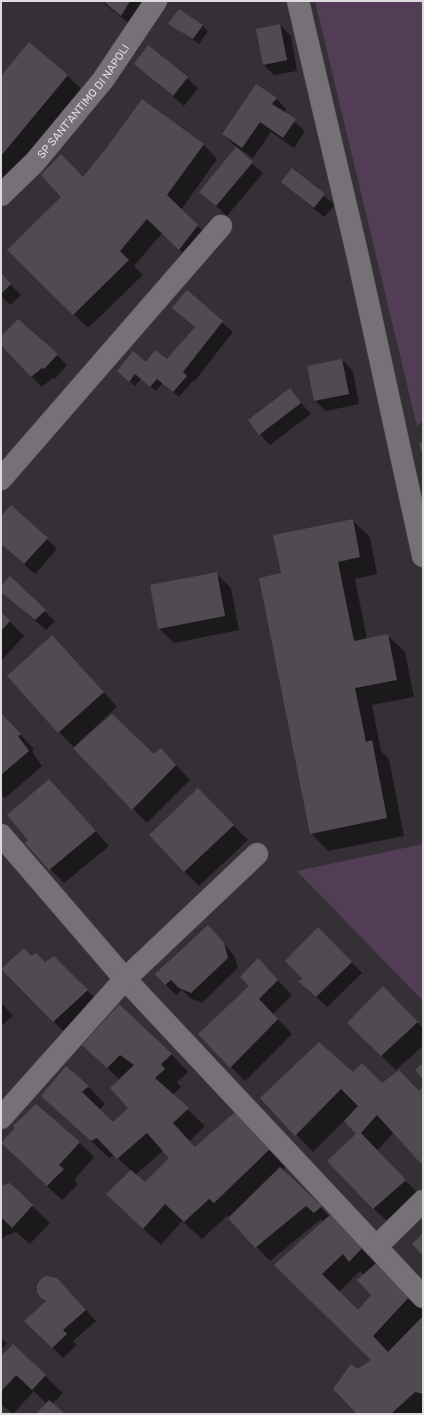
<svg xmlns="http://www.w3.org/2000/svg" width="424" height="1415" font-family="Rubik,sans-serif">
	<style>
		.green { fill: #533d56 }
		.shadow { fill: #0007; fill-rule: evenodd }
		.building { fill: #504b50 }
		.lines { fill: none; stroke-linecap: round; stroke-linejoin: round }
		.minor-casing { stroke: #534f54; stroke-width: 23 }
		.tertiary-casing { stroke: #534f54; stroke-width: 23 }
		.minor { stroke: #767177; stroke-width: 22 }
		.tertiary { stroke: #767177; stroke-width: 22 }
		.labels { text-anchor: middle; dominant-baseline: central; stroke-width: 4; stroke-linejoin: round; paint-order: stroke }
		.street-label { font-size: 11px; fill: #dfdce0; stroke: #1b191b }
	</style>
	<rect width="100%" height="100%" fill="#353035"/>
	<g class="green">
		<polygon points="315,1 423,1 423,421 417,426"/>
		<polygon points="423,844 423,1001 297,871"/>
	</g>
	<g class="shadow">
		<polygon points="101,1 146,1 136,29"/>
		<polygon points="170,24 202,25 208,31 199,44"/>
		<polygon points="280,25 291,36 297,71 274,75 264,65"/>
		<polygon points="29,43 68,76 85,93 1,195 1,77"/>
		<polygon points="148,46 198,88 184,106 135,64"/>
		<polygon points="276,98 286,109 284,113 305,131 294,148 271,132 253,158 234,145 223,134"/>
		<polygon points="203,144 217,159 181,210 212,240 194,264 162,233 134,266 143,275 88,328 8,250 83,178 106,151"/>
		<polygon points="252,163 263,173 227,216 201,192"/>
		<polygon points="292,169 335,205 324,217 282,182"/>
		<polygon points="1,275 21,295 10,305 1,296"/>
		<polygon points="187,292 233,332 194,382 193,381 179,397 163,383 156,391 141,379 135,386 123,376 146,363 171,364 195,327 174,308"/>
		<polygon points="1,337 57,355 67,365 55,379 53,378 42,387 1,344"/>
		<polygon points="342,360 353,371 359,404 326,411 315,401 309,367"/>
		<polygon points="289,389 311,414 270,445 260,434"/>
		<polygon points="1,518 47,539 57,549 35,574 1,544"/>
		<polygon points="352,520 370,537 377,574 355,579 367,639 387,635 405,652 414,697 372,705 381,751 389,759 404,836 328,851 311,833 282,574"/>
		<polygon points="216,573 231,588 239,630 174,643 159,628"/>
		<polygon points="10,578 55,621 46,630 1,591 1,587"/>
		<polygon points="1,613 24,636 1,661"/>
		<polygon points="67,651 117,707 81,740 82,741 154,755 161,749 190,780 147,823 59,732"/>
		<polygon points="1,714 34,749 32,751 42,766 5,798 1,795"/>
		<polygon points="49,781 109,846 64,883 50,869 29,840"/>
		<polygon points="198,790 248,840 199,886 184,871"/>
		<polygon points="318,929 362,973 327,1007 310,991 304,979"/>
		<polygon points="218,937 234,955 238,968 202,1003 190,998 182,990 176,995 165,984"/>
		<polygon points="31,957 45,963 54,957 102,1005 68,1036 2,969"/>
		<polygon points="258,960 292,995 273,1014 292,1034 245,1081 231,1067"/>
		<polygon points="383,988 423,1028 423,1046 396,1070 348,1023"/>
		<polygon points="1,1002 13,1016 1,1026"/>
		<path d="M83,1045l88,9 17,18 -11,10 4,5 -9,8 33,31 -15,15 6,7 56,-17 34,36 -3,3 140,139v105h-64l-1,-44 14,-10 -96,-95 48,-43 -3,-3 -51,42 -43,-45 -25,23 -20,-18 -21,24 -36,-33 6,-41 -16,-16 -6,3 -66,-62 45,-10 17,18 -6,6 14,13 17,-15 -10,-28zM164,1150l7,8 -26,25 -10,-8zM360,1271l4,4 8,20 -14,17 -19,-20z"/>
		<polygon points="353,1073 382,1084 420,1092 423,1089 423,1165 394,1132 377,1151 422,1198 391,1225 373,1208 357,1134 345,1120 313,1152 261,1098"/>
		<polygon points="79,1142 94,1157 74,1180 78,1184 62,1200 17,1158"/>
		<polygon points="1,1187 32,1206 50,1223 30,1244 16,1232 5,1236 1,1241"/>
		<polygon points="67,1289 96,1321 73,1341 77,1345 63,1358 26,1321 46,1302 41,1297"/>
		<polygon points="1,1338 7,1343 1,1350"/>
		<polygon points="13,1345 63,1393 52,1404 64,1414 37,1414 47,1404 34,1391 13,1414 1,1404 1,1392 13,1379 12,1378 1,1389 1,1358"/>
	</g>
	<g class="building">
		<polygon points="103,1 130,1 121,16"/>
		<polygon points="179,9 203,25 193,39 168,24"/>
		<polygon points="280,24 287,60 263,65 256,29"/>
		<polygon points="29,42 68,75 1,156 1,76"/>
		<polygon points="148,45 188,77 173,96 134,64"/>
		<polygon points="256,84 277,98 272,104 296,119 283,138 260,122 242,148 222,134"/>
		<polygon points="142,99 204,144 167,195 198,225 179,250 147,219 120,251 129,260 73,315 7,250 61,197 41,175 61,154 83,177 105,150"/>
		<polygon points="236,147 253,162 216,206 199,192"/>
		<polygon points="292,168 325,194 314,208 281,182"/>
		<polygon points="1,273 11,284 1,294"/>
		<polygon points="187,290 223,321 183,372 187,376 173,392 157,379 150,387 135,374 129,382 117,371 133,351 146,362 155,350 167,359 195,327 172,308"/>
		<polygon points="18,319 58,354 44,369 42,368 31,377 1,345 1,336"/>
		<polygon points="342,359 349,394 314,401 307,366"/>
		<polygon points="290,388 301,403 259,435 248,420"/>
		<polygon points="423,441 423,456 419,444"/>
		<polygon points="11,505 48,538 24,564 1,544 1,516"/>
		<polygon points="353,519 360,557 338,562 354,641 388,634 397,680 355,688 366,742 372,740 387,818 310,834 259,578 281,573 273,535"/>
		<polygon points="217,572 225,616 158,629 150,585"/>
		<polygon points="10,576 46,610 35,620 1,592 1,586"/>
		<polygon points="1,612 10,621 1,631"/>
		<polygon points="52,635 104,692 58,733 7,676"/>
		<polygon points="1,713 21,734 18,736 29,751 1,775"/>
		<polygon points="112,714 154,754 161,748 176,765 132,810 73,748"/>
		<polygon points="49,779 96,831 49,870 25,843 28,840 7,815"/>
		<polygon points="198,788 234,825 184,872 149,835"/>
		<polygon points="208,925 224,943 228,958 191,993 179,988 171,980 165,985 155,974"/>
		<polygon points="318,927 352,962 316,997 298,981 303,979 285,961"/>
		<polygon points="24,948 31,956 36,953 45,962 54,956 88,990 53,1022 1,969"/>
		<polygon points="258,958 278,980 259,999 278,1019 230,1068 198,1034 249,986 240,977"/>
		<polygon points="383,986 418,1022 381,1056 347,1023"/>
		<polygon points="119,1004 172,1054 161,1064 165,1069 155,1078 189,1108 173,1123 195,1147 235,1112 270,1149 214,1203 209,1199 184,1222 165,1204 143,1229 106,1194 131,1170 145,1182 169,1158 147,1133 117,1159 97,1138 91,1141 41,1096 66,1066 89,1086 82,1092 113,1122 128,1108 110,1088 134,1065 120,1055 107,1068 82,1045"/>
		<polygon points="319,1042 353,1072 362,1063 382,1083 399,1070 419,1091 423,1087 423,1166 377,1115 361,1133 406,1180 373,1209 327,1161 356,1134 344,1121 358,1106 341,1089 295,1136 260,1098"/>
		<polygon points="423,1063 423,1079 415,1070"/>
		<polygon points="36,1104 80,1142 59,1165 64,1169 47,1186 1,1143 15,1128 13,1126"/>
		<polygon points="280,1167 322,1206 314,1213 306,1206 255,1248 228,1218"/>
		<polygon points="10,1183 33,1205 12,1228 1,1217 1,1186"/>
		<polygon points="330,1215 363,1247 349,1262 343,1254 322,1274 358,1310 371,1295 357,1280 376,1263 411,1295 373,1336 388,1352 423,1316 423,1394 415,1392 391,1414 357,1414 333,1389 351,1364 358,1369 371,1360 274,1265"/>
		<polygon points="423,1233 423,1256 412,1244"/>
		<polygon points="46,1276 57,1278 86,1310 63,1330 67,1334 52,1348 24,1321 46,1301 41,1298 37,1292 37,1285 41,1279"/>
		<polygon points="13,1344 46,1375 32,1390 16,1375 1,1391 1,1356"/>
		<polygon points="49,1400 65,1414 36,1414"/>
	</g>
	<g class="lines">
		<g class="minor-casing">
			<g id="minor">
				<polyline points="298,1 358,257 423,556"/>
				<polyline points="1,479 221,226"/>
				<polyline points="1,835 125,979 423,1297"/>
				<polyline points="1,1118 125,979 257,854"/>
				<polyline points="377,1246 423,1201"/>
			</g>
		</g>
		<g class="tertiary-casing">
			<g id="tertiary">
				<path id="s1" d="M1,195l34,-33 68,-82 53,-79"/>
			</g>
		</g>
		<use href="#minor" class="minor"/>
		<use href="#tertiary" class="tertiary"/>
	</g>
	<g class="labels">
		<g class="street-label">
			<text stroke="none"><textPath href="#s1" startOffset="125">SP SANT'ANTIMO DI NAPOLI</textPath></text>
		</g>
	</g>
	<rect width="424" height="1415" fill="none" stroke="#dfdce0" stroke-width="4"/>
</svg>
